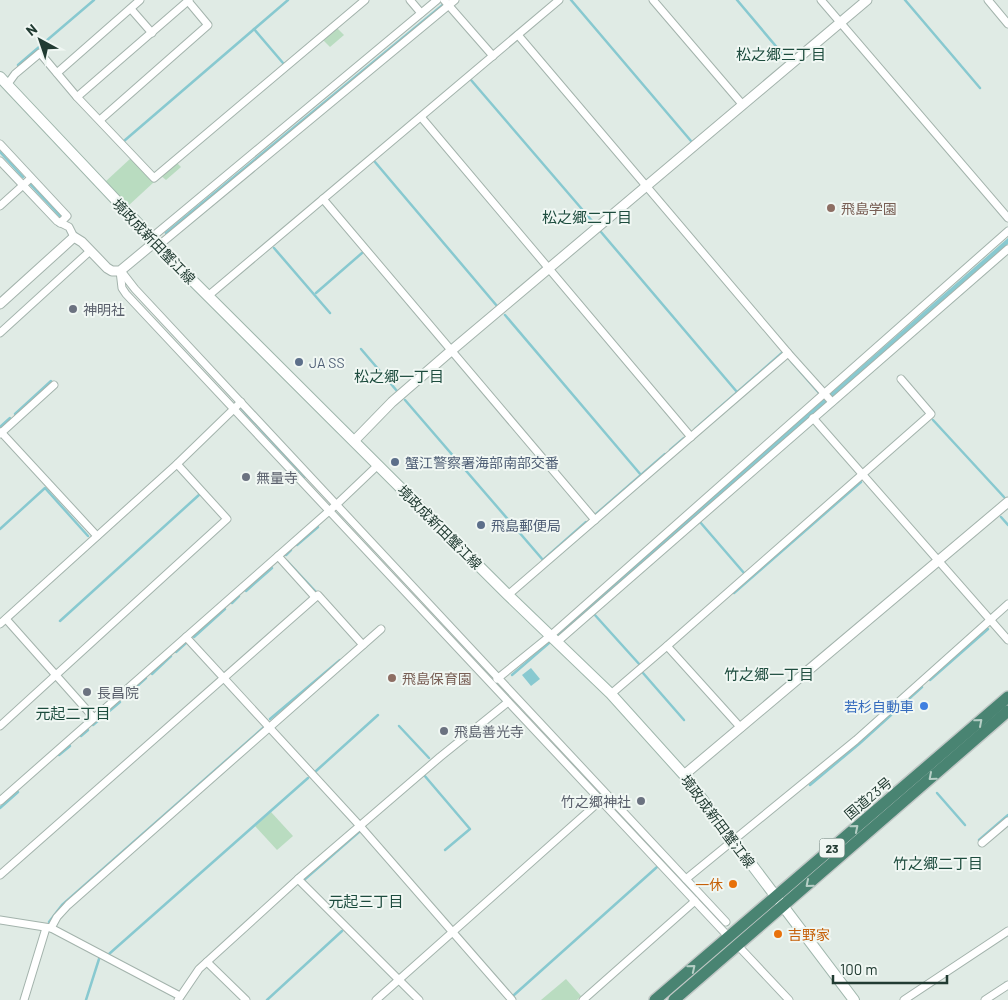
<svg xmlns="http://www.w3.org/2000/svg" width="1008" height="1000" font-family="Barlow,'Noto Sans JP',sans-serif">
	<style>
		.green { fill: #b9dcc0 }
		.water { fill: #88c9d0 }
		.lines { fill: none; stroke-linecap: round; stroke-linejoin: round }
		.stream { stroke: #88c9d0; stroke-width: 2.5 }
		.minor-casing { stroke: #a3b3ac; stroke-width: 9 }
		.tertiary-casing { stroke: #a3b3ac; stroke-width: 11 }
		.secondary-casing { stroke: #9fb6ac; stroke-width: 12 }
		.trunk-casing { stroke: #c1c8c6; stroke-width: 14 }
		.minor { stroke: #fff; stroke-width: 7 }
		.tertiary { stroke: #fff; stroke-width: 9 }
		.secondary { stroke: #fff; stroke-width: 10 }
		.trunk { stroke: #498472; stroke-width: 11 }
		.oneway { stroke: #b6cfc6 }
		.education-dot { fill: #8d6e63; stroke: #f0f7f3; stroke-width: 2 }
		.worship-dot { fill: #6b7280; stroke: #f0f7f3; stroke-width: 2 }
		.service-dot { fill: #5c6f8a; stroke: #f0f7f3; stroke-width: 2 }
		.shop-dot { fill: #3f7fe0; stroke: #f0f7f3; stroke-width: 2 }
		.food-dot { fill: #e8710a; stroke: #f0f7f3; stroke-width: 2 }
		.labels { text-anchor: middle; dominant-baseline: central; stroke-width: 4; stroke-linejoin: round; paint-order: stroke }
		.shield { fill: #f0f7f3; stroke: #5f736c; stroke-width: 1 }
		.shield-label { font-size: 12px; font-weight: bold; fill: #213b32 }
		.education-label { font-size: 14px; fill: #785e54; stroke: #f0f7f3; text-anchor: start }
		.street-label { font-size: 14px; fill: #213b32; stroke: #f0f7f3 }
		.worship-label { font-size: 14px; fill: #5b616d; stroke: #f0f7f3; text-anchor: start }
		.service-label { font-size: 14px; fill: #4e5e75; stroke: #f0f7f3; text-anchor: start }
		.shop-label { font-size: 14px; fill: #366cbe; stroke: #f0f7f3; text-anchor: end }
		.food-label { font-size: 14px; fill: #c56008; stroke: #f0f7f3; text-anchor: end }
		.neighbourhood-label { font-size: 15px; fill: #1d4c3e; stroke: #f0f7f3 }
	</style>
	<rect width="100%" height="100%" fill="#e0ebe5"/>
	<g class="green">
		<polygon points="337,28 344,35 330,47 323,40"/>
		<polygon points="131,158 154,182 128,206 105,182"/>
		<polygon points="176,162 181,167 166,180 160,175"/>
		<polygon points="271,812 293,836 277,850 255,826"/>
		<polygon points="566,979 581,996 577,1000 541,1000"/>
	</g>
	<g class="water">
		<polygon points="1008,238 1008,244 559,636 556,634"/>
		<polygon points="531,668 540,679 531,686 522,675"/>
	</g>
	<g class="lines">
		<g class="stream">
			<polyline points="571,0 691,141"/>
			<polyline points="737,0 785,57"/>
			<polyline points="905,0 980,88"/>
			<polyline points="254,29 283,63"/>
			<polyline points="18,65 94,0"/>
			<polyline points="471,80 593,222"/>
			<polyline points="124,141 288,0"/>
			<polyline points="0,152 23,177"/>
			<polyline points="375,162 497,306"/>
			<polyline points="30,184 60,216"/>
			<polyline points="601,232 737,392"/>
			<polyline points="166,233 445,3"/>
			<polyline points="274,248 330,313"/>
			<polyline points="316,293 362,253"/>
			<polyline points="505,315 641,475"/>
			<polyline points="361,349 397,391"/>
			<polyline points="791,361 819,393"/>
			<polyline points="405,400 543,560 586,522"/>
			<polyline points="241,408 305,477"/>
			<polyline points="15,414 51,381"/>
			<polyline points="933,420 1004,497"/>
			<polyline points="0,427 10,418"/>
			<polyline points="695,429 783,352"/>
			<polyline points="670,450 684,438"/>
			<polyline points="596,514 665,454"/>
			<polyline points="1001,517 1008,525"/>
			<polyline points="700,522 744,573"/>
			<polyline points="0,529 45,488 88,536"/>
			<polyline points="297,545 318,527"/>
			<polyline points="286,555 291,550"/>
			<polyline points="287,561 316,592"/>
			<polyline points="246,591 272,568"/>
			<polyline points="734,593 861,482"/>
			<polyline points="232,603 239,596"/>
			<polyline points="594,614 640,665"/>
			<polyline points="60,621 200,494 199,493"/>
			<polyline points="194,637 225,609"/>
			<polyline points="176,652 186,643"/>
			<polyline points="643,673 684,720"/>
			<polyline points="152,674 171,656"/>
			<polyline points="512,675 549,643"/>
			<polyline points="930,680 988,629"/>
			<polyline points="125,697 146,678"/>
			<polyline points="270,719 340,660"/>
			<polyline points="93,725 120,702"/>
			<polyline points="399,726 429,758"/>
			<polyline points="81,736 88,730"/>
			<polyline points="59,755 70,746"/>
			<polyline points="316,771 378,715"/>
			<polyline points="424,775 470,829 445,850"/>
			<polyline points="810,785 859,744 922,687"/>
			<polyline points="937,793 965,825"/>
			<polyline points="0,808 18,792"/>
			<polyline points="979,840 1008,815"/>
			<polyline points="305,882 304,880 359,832"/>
			<polyline points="49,922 62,905 263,728"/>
			<polyline points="109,954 308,778"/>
			<polyline points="514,995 657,867"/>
			<polyline points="86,1000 99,959"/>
			<polyline points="267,1000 342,931"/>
		</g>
		<g class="minor-casing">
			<g id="minor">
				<polyline points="410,0 421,13"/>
				<polyline points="444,0 493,56"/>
				<polyline points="653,0 742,104"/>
				<polyline points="821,0 1008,218"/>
				<polyline points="988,0 1008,24"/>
				<polyline points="131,9 152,33"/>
				<polyline points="518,35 788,353 832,402"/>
				<polyline points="57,73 140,0"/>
				<polyline points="7,85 15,74 40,53 77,97 154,178 365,0"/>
				<polyline points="77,97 189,0"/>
				<polyline points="421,117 691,437"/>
				<polyline points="100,120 208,25 188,1"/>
				<polyline points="0,144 67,216 60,223"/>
				<polyline points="0,161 57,221 69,227 74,237"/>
				<polyline points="323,199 595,520"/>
				<polyline points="0,206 31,178"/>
				<polyline points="151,238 437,0"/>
				<polyline points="158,246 455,0"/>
				<polyline points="120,271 122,288 126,294 724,932"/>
				<polyline points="121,271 135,289 726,922"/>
				<polyline points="208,296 559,0"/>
				<polyline points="0,333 90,251"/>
				<polyline points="813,418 1008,640"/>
				<polyline points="1,432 97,536"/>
				<polyline points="0,434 54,385"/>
				<polyline points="278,556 315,597"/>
				<polyline points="508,595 788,353"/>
				<polyline points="6,619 94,718"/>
				<polyline points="0,624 177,464 241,402"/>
				<polyline points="186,637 360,826 512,1000"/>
				<polyline points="557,642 1008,249"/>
				<polyline points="497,679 550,636 1008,231"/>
				<polyline points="611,694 667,646"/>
				<polyline points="0,726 227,519 177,464"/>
				<polyline points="741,728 667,646 931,414 901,379"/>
				<polyline points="0,801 337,504 378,465"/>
				<polyline points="982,843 1008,821"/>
				<polyline points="0,875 318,595 363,645"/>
				<polyline points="298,879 419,1000"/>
				<polyline points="686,879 856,740 1008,604"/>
				<polyline points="0,920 51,928 180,996"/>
				<polyline points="51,928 57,917 68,905 381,629"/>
				<polyline points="742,950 789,1000"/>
				<polyline points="207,962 246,1000"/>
				<polyline points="24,1000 46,928"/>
				<polyline points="178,1000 199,969 298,879 440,757 508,702"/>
				<polyline points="376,1000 600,801"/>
				<polyline points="583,1000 695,901"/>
				<polyline points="904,1000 1008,931"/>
				<polyline points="985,1000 1008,985"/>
			</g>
		</g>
		<g class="tertiary-casing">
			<g id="tertiary">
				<polyline points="0,304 74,237 82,242 107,268 112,271 120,271 155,242"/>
				<polyline points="354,441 392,402 452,350 867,0"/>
				<polyline points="684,775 1008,502"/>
			</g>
		</g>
		<g class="secondary-casing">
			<polyline id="secondary" points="0,77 182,270 508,595 611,694 684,775 854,1000"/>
		</g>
		<g class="trunk-casing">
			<g id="trunk">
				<polyline points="655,1000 1008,697"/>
				<polyline points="674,1000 1008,711"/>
			</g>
		</g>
		<use href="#minor" class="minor"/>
		<use href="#tertiary" class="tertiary"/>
		<use href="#secondary" class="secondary"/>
		<use href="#trunk" class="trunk"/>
	</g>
	<defs><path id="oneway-chevron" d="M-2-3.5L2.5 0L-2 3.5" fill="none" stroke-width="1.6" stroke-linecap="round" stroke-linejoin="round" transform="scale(1.25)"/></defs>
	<g class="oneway">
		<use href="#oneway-chevron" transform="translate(979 722) rotate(-41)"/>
		<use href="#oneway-chevron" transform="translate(932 777) rotate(139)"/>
		<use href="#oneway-chevron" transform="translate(855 828) rotate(-40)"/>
		<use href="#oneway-chevron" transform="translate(809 884) rotate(139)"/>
		<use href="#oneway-chevron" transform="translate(692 968) rotate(-39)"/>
	</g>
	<g class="education-dot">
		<circle cx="831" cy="208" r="5"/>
		<circle cx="392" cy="678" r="5"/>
	</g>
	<g class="worship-dot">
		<circle cx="73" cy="309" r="5"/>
		<circle cx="246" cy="477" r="5"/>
		<circle cx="87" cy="692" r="5"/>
		<circle cx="444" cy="731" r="5"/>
		<circle cx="641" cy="801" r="5"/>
	</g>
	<g class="service-dot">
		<circle cx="299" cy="362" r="5"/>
		<circle cx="395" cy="462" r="5"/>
		<circle cx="481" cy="525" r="5"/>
	</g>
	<circle class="shop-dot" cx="924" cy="706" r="5"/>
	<g class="food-dot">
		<circle cx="733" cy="884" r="5"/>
		<circle cx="778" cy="934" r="5"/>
	</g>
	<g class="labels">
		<rect class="shield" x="819.5" y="838.5" width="25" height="19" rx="4"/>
		<g class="shield-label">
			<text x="832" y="848">23</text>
		</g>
		<g class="education-label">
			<text x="841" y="208">飛島学園</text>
			<text x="402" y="678">飛島保育園</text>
		</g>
		<g class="street-label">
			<text transform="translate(154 241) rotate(46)">境政成新田蟹江線</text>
			<text transform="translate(440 527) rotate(45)">境政成新田蟹江線</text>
			<text transform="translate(868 798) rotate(-40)">国道23号</text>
			<text transform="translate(718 821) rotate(53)">境政成新田蟹江線</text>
		</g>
		<g class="worship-label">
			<text x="83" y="309">神明社</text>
			<text x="256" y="477">無量寺</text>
			<text x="97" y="692">長昌院</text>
			<text x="454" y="731">飛島善光寺</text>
			<text x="631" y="801" text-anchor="end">竹之郷神社</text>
		</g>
		<g class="service-label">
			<text x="309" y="362">JA SS</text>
			<text x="405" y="462">蟹江警察署海部南部交番</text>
			<text x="491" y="525">飛島郵便局</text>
		</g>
		<g class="shop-label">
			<text x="914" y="706">若杉自動車</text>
		</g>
		<g class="food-label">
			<text x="723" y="884">一休</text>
			<text x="788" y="934" text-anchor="start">吉野家</text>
		</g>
		<g class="neighbourhood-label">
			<text x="781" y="54">松之郷三丁目</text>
			<text x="587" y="217">松之郷二丁目</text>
			<text x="399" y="376">松之郷一丁目</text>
			<text x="769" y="674">竹之郷一丁目</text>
			<text x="73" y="713">元起二丁目</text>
			<text x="938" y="863">竹之郷二丁目</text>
			<text x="366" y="901">元起三丁目</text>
		</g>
	</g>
	<g transform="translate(40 40) rotate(320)" stroke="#f0f7f3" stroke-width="4" paint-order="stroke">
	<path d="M0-4L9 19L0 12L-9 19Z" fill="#213b32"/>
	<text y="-8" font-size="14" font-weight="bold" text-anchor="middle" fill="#213b32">N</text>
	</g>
	<path d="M833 975v8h114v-8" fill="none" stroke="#213b32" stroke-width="2.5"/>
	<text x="840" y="975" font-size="15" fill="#213b32" stroke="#f0f7f3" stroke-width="4" paint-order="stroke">100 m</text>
</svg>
